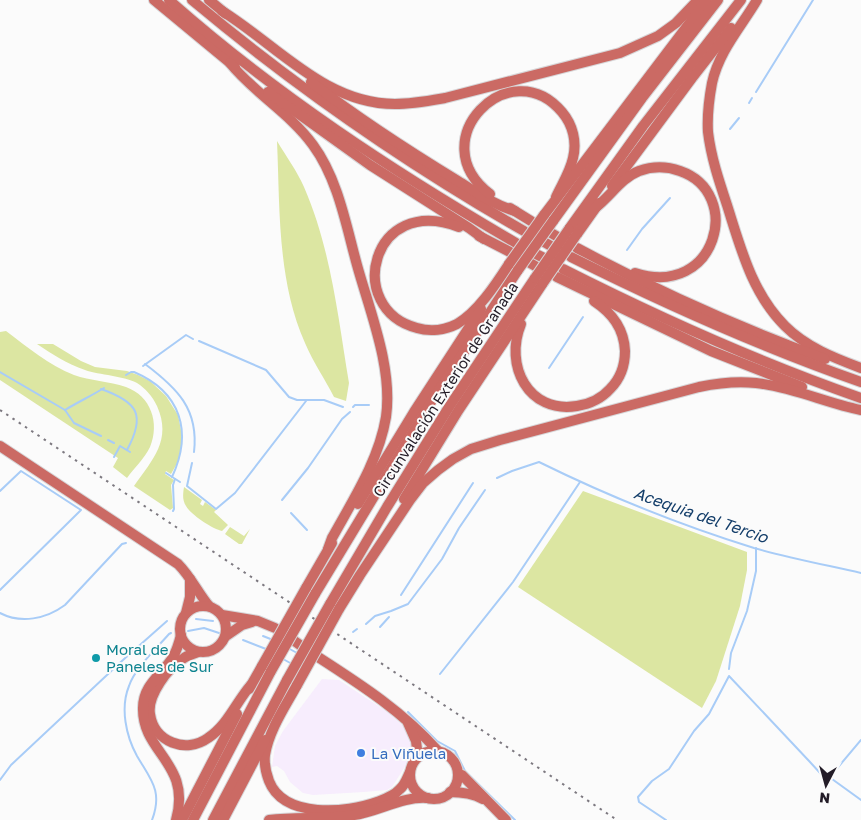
<svg xmlns="http://www.w3.org/2000/svg" width="861" height="820" font-family="'Golos Text',sans-serif">
	<style>
		.built { fill: #f7edfd }
		.green { fill: #dce6a2 }
		.lines { fill: none; stroke-linecap: round; stroke-linejoin: round }
		.stream { stroke: #a8ccf7; stroke-width: 2 }
		.highway-casing { stroke: #d7d6d8; stroke-width: 12 }
		.highway { stroke: #cb6a64; stroke-width: 10 }
		.rail { stroke: #7d7980; stroke-width: 2; stroke-dasharray: 2.5 5; stroke-linecap: butt }
		.highway-bridge-casing { stroke: #d7d6d8; stroke-width: 12; stroke-linecap: butt }
		.highway-bridge { stroke: #cb6a64; stroke-width: 10 }
		.culture-dot { fill: #0f9aa8; stroke: #fbfbfb; stroke-width: 2 }
		.shop-dot { fill: #3f7fe0; stroke: #fbfbfb; stroke-width: 2 }
		.labels { text-anchor: middle; dominant-baseline: central; stroke-width: 4; stroke-linejoin: round; paint-order: stroke }
		.street-label { font-size: 15px; fill: #231c27; stroke: #fbfbfb }
		.culture-label { font-size: 15px; fill: #0d838f; stroke: #fbfbfb; text-anchor: start }
		.shop-label { font-size: 15px; fill: #366cbe; stroke: #fbfbfb; text-anchor: start }
		.water-label { font-size: 16px; font-style: italic; fill: #143e6a; stroke: #fbfbfb }
	</style>
	<rect width="100%" height="100%" fill="#fbfbfb"/>
	<polygon class="built" points="322,679 339,680 389,713 409,731 414,744 413,754 392,787 387,790 364,792 313,795 303,793 290,782 284,771 277,766 272,767 275,746 283,731"/>
	<g class="green">
		<path d="M277,141c9,15 20,30 27,46 27,62 34,130 45,196l-3,18 -12,-4c-9,-18 -21,-35 -29,-54 -28,-63 -25,-135 -28,-202z"/>
		<path d="M6,331c21,16 43,34 68,44 16,6 35,6 52,12 25,9 34,36 24,60 -5,11 -16,21 -23,31l-14,-11 5,-9 -118,-78v-48z"/>
		<path d="M37,344h16l28,17 14,6 32,4 11,4 12,6 16,15 12,19 3,15v19l-2,11 -8,14 -5,-3 -1,3 9,6 -3,5 2,23 -3,2 -36,-24c19,-27 38,-46 23,-80 -4,-9 -12,-18 -20,-23 -12,-7 -38,-8 -52,-13 -18,-6 -33,-16 -48,-26z"/>
		<path d="M184,487l18,13 -2,4 3,2 2,-4 11,8 -2,2 14,13 -6,6c-9,-2 -31,-16 -36,-25 -4,-6 -3,-13 -2,-19z"/>
		<polygon points="583,491 747,552 747,570 740,606 716,681 702,708 518,587"/>
		<polygon points="230,527 244,536 250,529 242,544 239,544 225,534"/>
	</g>
	<g class="lines">
		<g class="stream">
			<polyline points="756,92 813,0"/>
			<polyline points="749,103 752,98"/>
			<polyline points="730,129 739,118"/>
			<polyline points="627,250 642,229 670,198"/>
			<polyline points="199,341 266,370 289,397 297,400 324,400 343,407"/>
			<path d="M145,364c32,24 54,45 49,88"/>
			<polyline points="143,366 186,335 193,339"/>
			<polyline points="549,368 583,317"/>
			<polyline points="0,372 65,410 74,423 101,436"/>
			<path d="M126,375l5,-3h3c47,20 59,60 38,105"/>
			<path d="M101,389c37,13 45,26 26,61"/>
			<polyline points="353,407 355,405 369,405"/>
			<path d="M65,410c13,-8 26,-14 39,-22"/>
			<polyline points="108,440 114,443"/>
			<polyline points="114,457 120,446 130,452"/>
			<polyline points="192,463 187,486 216,509 235,493 306,401"/>
			<polyline points="166,473 180,482"/>
			<path d="M497,478l15,-7 27,-9c69,34 141,63 215,86 35,10 72,17 107,25"/>
			<polyline points="0,491 21,471 81,510 0,590"/>
			<polyline points="282,500 308,468 342,419 350,412"/>
			<polyline points="173,511 174,509 173,485 175,479"/>
			<polyline points="291,513 307,530"/>
			<polyline points="401,595 473,483"/>
			<path d="M0,613c21,11 46,6 65,-8l57,-61 4,-1"/>
			<polyline points="196,619 213,621"/>
			<polyline points="366,624 375,616 391,611 408,604 442,559 459,528 485,490"/>
			<polyline points="380,627 389,617"/>
			<polyline points="188,631 204,628 219,633"/>
			<polyline points="353,632 357,629"/>
			<polyline points="263,636 273,640"/>
			<polyline points="243,640 266,649"/>
			<polyline points="288,648 297,653"/>
			<polyline points="283,659 292,664"/>
			<polyline points="729,669 731,653 747,611 756,571 756,548"/>
			<polyline points="440,674 513,582 580,482"/>
			<polyline points="408,712 437,741 455,751 465,771 515,820"/>
			<polyline points="834,772 861,740"/>
			<polyline points="832,779 861,800"/>
			<polyline points="0,780 11,765 123,660 167,621"/>
			<path d="M152,820c11,-29 -1,-40 -15,-64 -11,-20 -17,-48 -8,-70 6,-18 27,-37 40,-52l2,-1"/>
			<polyline points="666,820 639,802 638,797 652,781 669,769 694,731 709,714 729,676 810,762 821,774 827,777"/>
		</g>
		<g class="highway-casing">
			<g id="highway">
				<polyline points="154,0 235,67"/>
				<path d="M169,0c106,94 225,172 347,243"/>
				<path d="M192,0c104,87 215,164 332,231"/>
				<polyline points="209,0 226,14"/>
				<path d="M757,0c-16,27 -38,51 -45,83 -3,16 -5,32 -4,49 3,25 11,49 19,73 14,44 25,88 58,121 21,21 49,32 76,42"/>
				<path d="M222,11c55,34 103,93 173,93 17,0 33,-3 50,-6l175,-45 38,-17 18,-13 22,-23"/>
				<path d="M230,63c24,30 60,50 83,82 25,34 33,80 44,120 13,47 36,103 29,152 -7,43 -33,83 -54,121l-4,11"/>
				<path d="M311,82c47,36 96,68 147,99 18,11 36,24 57,30"/>
				<polyline points="268,92 370,165 469,228 484,239"/>
				<polyline points="612,186 692,78 731,28"/>
				<path d="M490,194c-70,-53 20,-144 72,-82 11,13 15,30 11,46 -3,14 -11,26 -17,39"/>
				<polyline points="510,208 531,221"/>
				<path d="M595,208c15,-11 26,-30 44,-37 14,-5 27,-5 41,0 64,22 37,128 -45,102"/>
				<polyline points="544,215 707,0"/>
				<polyline points="553,221 642,98 718,0"/>
				<path d="M459,227c-88,-34 -115,82 -42,101 13,4 28,2 40,-4 21,-12 39,-40 52,-60"/>
				<polyline points="569,229 643,126 741,0"/>
				<polyline points="551,233 558,237"/>
				<polyline points="577,234 599,203"/>
				<polyline points="479,236 510,252"/>
				<polyline points="544,242 551,246"/>
				<path d="M577,248c80,43 163,80 248,111"/>
				<polyline points="536,254 544,258"/>
				<path d="M571,257c94,47 190,90 290,125"/>
				<polyline points="530,263 537,267"/>
				<path d="M563,269c97,49 195,93 298,129"/>
				<polyline points="557,277 711,351 802,387"/>
				<path d="M521,324c-17,41 7,90 56,82 13,-2 24,-7 33,-17 10,-10 15,-24 15,-38 -1,-23 -13,-38 -31,-50"/>
				<path d="M0,446l178,118c13,13 20,29 31,42"/>
				<polyline points="404,499 458,411 543,283"/>
				<polyline points="358,504 414,412 481,309"/>
				<polyline points="306,588 332,543"/>
				<polyline points="315,594 431,402 518,270"/>
				<polyline points="330,604 387,507 449,407 535,278"/>
				<circle cx="203" cy="629" r="23"/>
				<path d="M339,609l21,-34 50,-75 13,-17 15,-13 15,-11 18,-10 29,-9 199,-53c19,-4 38,-6 57,-4 37,4 70,20 105,27"/>
				<polyline points="186,613 190,597 190,579"/>
				<polyline points="222,615 258,621 275,628"/>
				<polyline points="226,636 242,625 252,622"/>
				<polyline points="293,640 300,645"/>
				<path d="M198,652c-4,2 -10,3 -14,6 -16,9 -37,38 -34,56 4,28 36,40 58,24 20,-13 28,-36 43,-53"/>
				<path d="M318,657c45,29 85,55 120,94"/>
				<path d="M297,685c-12,22 -28,45 -32,70 -1,9 1,18 4,26 15,38 78,32 108,21 8,-3 17,-6 23,-13 5,-4 7,-11 10,-17"/>
				<polyline points="249,689 262,666"/>
				<polyline points="408,723 416,741 418,757"/>
				<circle cx="434" cy="775" r="24"/>
				<polyline points="458,774 462,775 506,820"/>
				<path d="M450,792c12,0 22,1 33,7"/>
				<path d="M176,820c16,-57 -34,-67 -33,-112 0,-24 20,-34 30,-51 4,-7 6,-14 8,-22"/>
				<polyline points="182,820 237,714"/>
				<polyline points="193,820 271,671"/>
				<polyline points="213,820 287,680"/>
				<polyline points="223,820 265,740"/>
				<path d="M269,820c28,-4 57,0 85,-5 26,-4 48,-19 74,-17"/>
			</g>
		</g>
		<use href="#highway" class="highway"/>
		<polyline class="rail" points="0,410 617,820"/>
		<g class="highway-bridge-casing">
			<g id="highway-bridge">
				<polyline points="509,264 544,215"/>
				<polyline points="518,270 553,221"/>
				<polyline points="535,278 569,229"/>
				<polyline points="543,283 577,234"/>
				<polyline points="262,666 306,588"/>
				<polyline points="271,671 315,594"/>
				<polyline points="287,680 330,604"/>
				<polyline points="297,685 339,609"/>
			</g>
		</g>
		<use href="#highway-bridge" class="highway-bridge"/>
	</g>
	<circle class="culture-dot" cx="96" cy="658" r="5"/>
	<circle class="shop-dot" cx="361" cy="753" r="5"/>
	<g class="labels">
		<g class="street-label">
			<text transform="translate(445 389) rotate(-57)">Circunvalación Exterior de Granada</text>
		</g>
		<g class="culture-label">
			<text x="106" y="649">Moral de<tspan x="106" dy="17">Paneles de Sur</tspan></text>
		</g>
		<g class="shop-label">
			<text x="371" y="753">La Viñuela</text>
		</g>
		<g class="water-label">
			<text transform="translate(701 515) rotate(19)">Acequia del Tercio</text>
		</g>
	</g>
	<g transform="translate(826 785) rotate(186)" stroke="#fbfbfb" stroke-width="4" paint-order="stroke">
	<path d="M0-4L9 19L0 12L-9 19Z" fill="#231c27"/>
	<text y="-8" font-size="14" font-weight="bold" text-anchor="middle" fill="#231c27">N</text>
	</g>
</svg>
